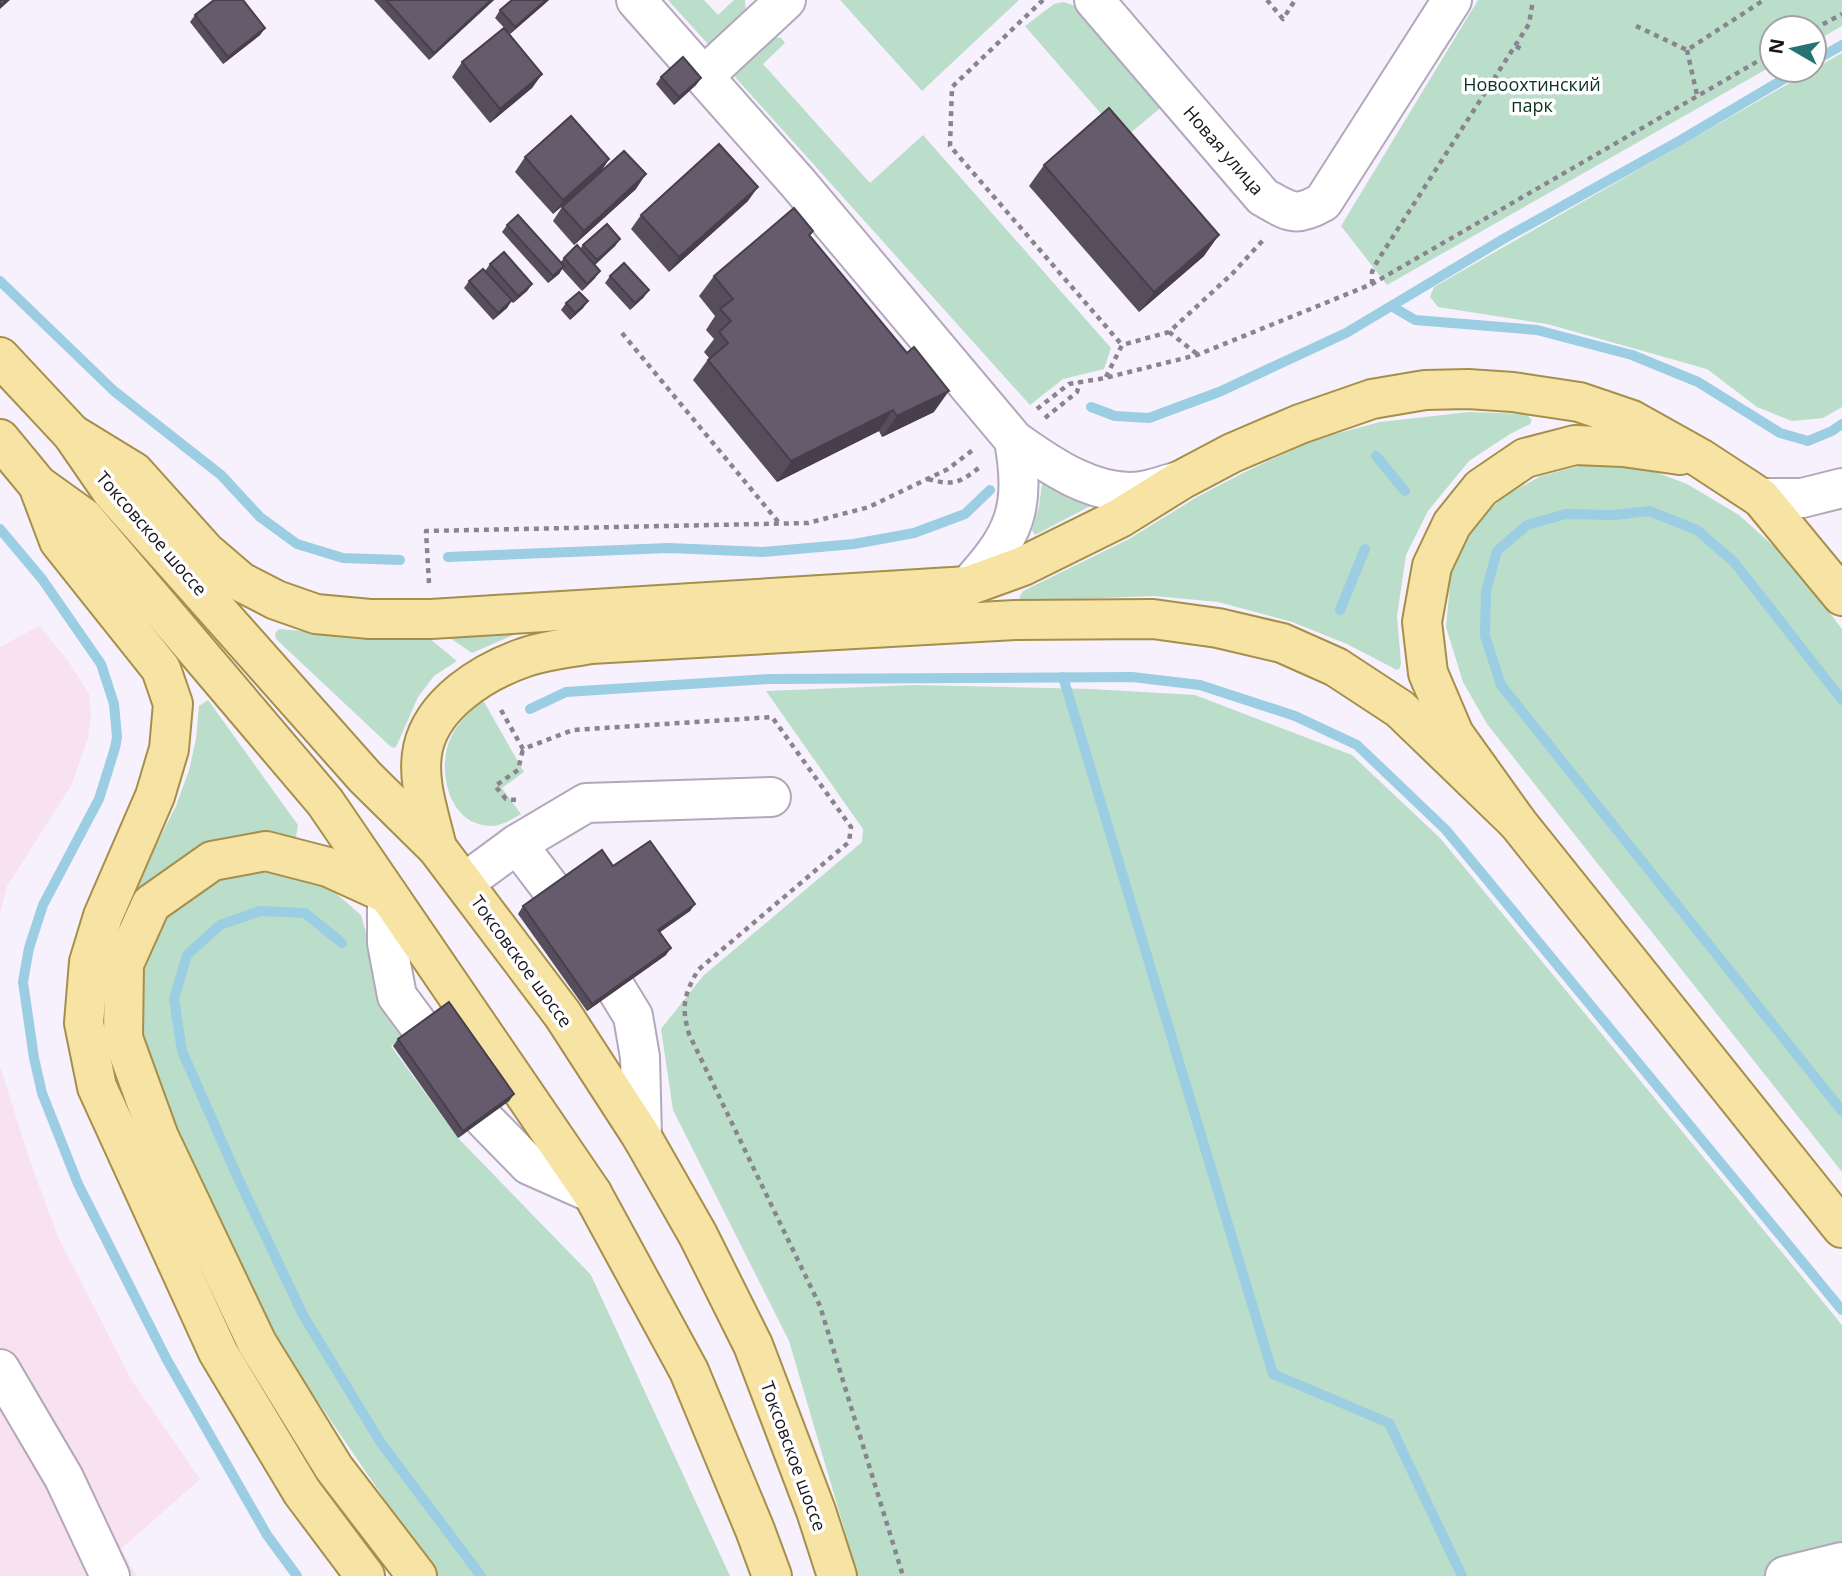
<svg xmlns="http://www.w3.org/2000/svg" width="1842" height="1576" font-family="'Open Sans',sans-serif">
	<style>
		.industrial { fill: #f8e2f0 }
		.green { fill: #bbdeca }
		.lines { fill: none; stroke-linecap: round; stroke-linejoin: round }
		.stream { stroke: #9bcde3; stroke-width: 10 }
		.minor-casing { stroke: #b2a8bc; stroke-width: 42 }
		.major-casing { stroke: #a58f4b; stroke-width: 42 }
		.path { stroke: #8a848e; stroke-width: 4.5; stroke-dasharray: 5 5; stroke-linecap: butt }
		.minor { stroke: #fff; stroke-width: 38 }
		.major { stroke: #f7e3a3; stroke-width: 38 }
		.wall { fill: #574e5d }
		.shaded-wall { fill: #47404c }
		.building { fill: #655b6c; stroke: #47404c; stroke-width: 2 }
		.labels { text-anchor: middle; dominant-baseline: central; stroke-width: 7; stroke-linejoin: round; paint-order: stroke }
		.park-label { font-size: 18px; fill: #0b3221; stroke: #fff }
		.street-label { font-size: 18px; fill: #19151c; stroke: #fff }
	</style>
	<rect width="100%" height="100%" fill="#f7f0fd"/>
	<g class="industrial">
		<polygon points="39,626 66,658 89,694 91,715 88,738 71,786 7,886 0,915 0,647"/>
		<polygon points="0,1067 33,1169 58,1237 132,1381 200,1479 121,1549 137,1576 0,1576"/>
	</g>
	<g class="green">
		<polygon points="668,0 704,0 718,15 734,0 745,0 746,12 709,45"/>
		<polygon points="840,0 1019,0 922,91"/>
		<polygon points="1478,0 1842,0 1842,26 1814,42 1814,28 1772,28 1772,66 1387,285 1341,226"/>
		<polygon points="1063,2 1079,7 1164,105 1123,139 1025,26 1054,4"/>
		<polygon points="774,37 781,38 785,43 763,64 870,183 923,135 1111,348 1104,369 1063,379 1030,405 735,77 739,68"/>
		<polygon points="1842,53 1842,407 1823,418 1792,421 1757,407 1707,369 1547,324 1438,307 1430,297 1434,287"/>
		<polygon points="1469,412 1526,414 1532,420 1530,424 1510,434 1469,461 1428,511 1406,555 1397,616 1401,663 1400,668 1397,670 1347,644 1292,622 1218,602 1155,596 1025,601 1019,598 1023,591 1129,539 1197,497 1243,473 1313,440 1380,422"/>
		<polygon points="1591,463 1640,466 1687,484 1739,515 1791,562 1842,629 1842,1172 1487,724 1463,682 1446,627 1451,573 1472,528 1503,497 1541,476"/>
		<polygon points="1043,477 1098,502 1035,535 1032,530 1039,506"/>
		<polygon points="515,627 516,634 472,653 441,632"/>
		<polygon points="279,629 373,637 424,634 457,661 434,676 418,697 397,745 395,748 391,747 276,639 275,633"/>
		<polygon points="914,685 1091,689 1195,695 1352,755 1440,838 1842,1325 1842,1576 858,1576 789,1341 673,1110 661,1029 703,976 862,842 863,829 766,691"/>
		<path d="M208,700l90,125 -2,12c-51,-3 -102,6 -141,41 -10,10 -19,23 -28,33l20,-48 29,-57 13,-36 7,-31 3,-33z"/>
		<path d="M483,700l41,72 -22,16 19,26c-9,5 -19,12 -30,12 -43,0 -55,-58 -40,-89 8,-16 19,-26 32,-37z"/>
		<polygon points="278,871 331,889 361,915 387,1006 385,1015 402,1038 391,1046 458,1138 591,1275 730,1576 437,1576 271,1333 150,1070 137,1021 140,968 162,922 194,892 239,873"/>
	</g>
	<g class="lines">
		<g class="stream">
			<polyline points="1814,61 1842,45"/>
			<polyline points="0,281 114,391 221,475 260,517 297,544 343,558 400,560"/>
			<polyline points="1393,307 1415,320 1537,330 1632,355 1698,382 1780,433 1808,441 1832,431 1842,424"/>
			<polyline points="1091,407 1115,416 1149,418 1219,392 1346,333 1505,238 1679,141 1799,70"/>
			<polyline points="1376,456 1405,491"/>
			<polyline points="0,529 42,579 101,664 114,704 117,737 115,748 99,799 43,905 29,948 23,982 34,1058 42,1093 78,1184 167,1360 267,1535 297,1576"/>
			<polyline points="448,557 669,548 763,552 854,544 914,533 965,514 990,490"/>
			<polyline points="1340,610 1365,549"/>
			<polyline points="1063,677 1273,1374 1389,1423 1462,1576"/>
			<polyline points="1842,700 1734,562 1697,530 1649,511 1614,515 1566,514 1527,525 1497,551 1486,591 1485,636 1501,685 1842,1111"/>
			<polyline points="530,709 566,692 769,679 1132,677 1200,685 1295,716 1357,745 1446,830 1842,1310"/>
			<polyline points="342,943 305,913 260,911 220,925 187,955 174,999 182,1051 237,1176 303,1315 381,1443 481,1576"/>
		</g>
		<g class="minor-casing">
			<g id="minor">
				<path d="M636,0l162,183 216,257c35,25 82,58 128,51 13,-2 25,-7 37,-10"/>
				<path d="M1094,0l169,197c27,15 32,21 60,5l129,-202"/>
				<polyline points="704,76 786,0"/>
				<polyline points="1761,498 1802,498 1842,488"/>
				<path d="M968,586c47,-51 58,-77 46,-146"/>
				<polyline points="517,844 552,890"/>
				<polyline points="464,883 517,844 586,803 771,797"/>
				<polyline points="387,893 387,943 397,996 420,1027"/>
				<polyline points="617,990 633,1016 640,1057 642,1137"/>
				<polyline points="484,1119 529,1165 592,1193"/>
				<polyline points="0,1369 64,1478 110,1576"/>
				<polyline points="1785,1576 1842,1562"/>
			</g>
		</g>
		<g class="major-casing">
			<g id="major">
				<polyline points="0,357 72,434 112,492 365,777 437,848 563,1015 642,1137 698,1235 753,1345 816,1511 837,1576"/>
				<polyline points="72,434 134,472 206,552 241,582 276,600 316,614 370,619 431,619 968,586 1023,566 1120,518 1181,480 1232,453 1300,424 1372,399 1425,390 1468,389 1513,392 1579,402 1632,420 1700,458 1761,498 1842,596"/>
				<polyline points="0,439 38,485 84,518 325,802 592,1193 689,1371 755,1530 772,1576"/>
				<polyline points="1680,455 1623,447 1575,445 1525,458 1481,488 1452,524 1432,566 1422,622 1428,673 1454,734 1517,822 1842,1228"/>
				<polyline points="38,485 59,541 161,669 173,704 169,749 155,796 103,916 89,962 84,1023 97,1087 218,1352 302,1492 365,1576"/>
				<path d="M437,848c-7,-32 -21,-67 -14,-100 10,-45 60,-76 100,-90 21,-8 46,-10 68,-14l424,-24 138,-1 65,9 64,15 54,24 64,42 117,113"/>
				<polyline points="385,893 328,867 266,851 212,861 151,904 124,964 123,1038 159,1137 257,1343 334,1468 417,1576"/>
			</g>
		</g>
		<g class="path">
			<polyline points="1043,0 952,87 950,146 1122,345"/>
			<polyline points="1267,0 1283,19 1295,0"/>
			<polyline points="1636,26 1687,50 1764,0"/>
			<polyline points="1814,29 1842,14"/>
			<polyline points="1516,46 1523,50"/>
			<polyline points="1687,50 1697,95"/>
			<polyline points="1372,284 1372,272 1378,260 1529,24 1533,0"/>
			<polyline points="1169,332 1197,354"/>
			<polyline points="622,333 780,524"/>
			<polyline points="1106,377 1122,345 1169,332 1232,274 1265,238"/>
			<polyline points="1037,409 1069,384 1105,378 1197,355 1372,284 1772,53"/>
			<polyline points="1045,418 1077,392 1080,382"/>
			<path d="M928,479c26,7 31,4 52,-12"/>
			<polyline points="429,583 426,531 808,523 869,507 948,469 974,449"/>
			<path d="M501,710l22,39 50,-19 199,-13 79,110 -2,15 -151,128c-14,25 -17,36 -9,64l131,272 83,270"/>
			<polyline points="516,800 506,799 495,786 518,770 523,749"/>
		</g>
		<use href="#minor" class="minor"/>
		<use href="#major" class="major"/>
	</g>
	<g class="wall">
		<polygon points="374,0 494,0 429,60"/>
		<polygon points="549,0 510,34 495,18 500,10"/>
		<polygon points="195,15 265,28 260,35 223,64 190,22"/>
		<polygon points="462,62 542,74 532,88 490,123 452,77"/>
		<polygon points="661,77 701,78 696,85 674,105 656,84"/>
		<polygon points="525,157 609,159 600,173 553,214 515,172"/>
		<polygon points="1044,165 1204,256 1139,312 1029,186"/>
		<polygon points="636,189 574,245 553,221 562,207"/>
		<polygon points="748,201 669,272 631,229 641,215"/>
		<polygon points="507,225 560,263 564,258 580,249 583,245 620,239 615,246 595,265 595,278 582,291 562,269 559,274 548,283 502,232"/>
		<polygon points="813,231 810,236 934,412 882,437 879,431 777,482 693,380 709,358 704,352 714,339 706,330 715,316 699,296 714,276"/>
		<polygon points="490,264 532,284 527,291 513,303 511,301 507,308 493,320 464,288 469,281 485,271"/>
		<polygon points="610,276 644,297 630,310 605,283"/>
		<polygon points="588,301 583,308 570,320 561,310 566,303"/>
		<polygon points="613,866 695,904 690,911 660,932 666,955 587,1011 518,914 523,906"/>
		<polygon points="398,1039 514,1094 509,1101 458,1138 393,1046"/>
	</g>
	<g class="shaded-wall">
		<polygon points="7,0 10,0 0,9 0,6"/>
		<polygon points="491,0 494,0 429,60 434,53"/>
		<polygon points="546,0 549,0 510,34 515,27"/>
		<polygon points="265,28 260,35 223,64 228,57"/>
		<polygon points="542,74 532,88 490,123 500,109"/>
		<polygon points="701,78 696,85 674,105 679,97"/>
		<polygon points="609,159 600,173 553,214 563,200"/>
		<polygon points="646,174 636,189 574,245 584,231"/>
		<polygon points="758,187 748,201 669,272 679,257"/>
		<polygon points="1219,235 1204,256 1139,312 1154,292"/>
		<polygon points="620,239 615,246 592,267 597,260"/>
		<polygon points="564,266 559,274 548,283 553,276"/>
		<polygon points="600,271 595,278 582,291 587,284"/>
		<polygon points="532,284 527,291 513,303 518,296"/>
		<polygon points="649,290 644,297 630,310 635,303"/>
		<polygon points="512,300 507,308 493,320 498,313"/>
		<polygon points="588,301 583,308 570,320 575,313"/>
		<polygon points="949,391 934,412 882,437 897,416"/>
		<polygon points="893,410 879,431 777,482 791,461"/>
		<polygon points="695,904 690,911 653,937 658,930"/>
		<polygon points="671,948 666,955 587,1011 592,1004"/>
		<polygon points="514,1094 509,1101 458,1138 463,1131"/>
	</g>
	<g class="building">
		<polygon points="0,0 7,0 0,6"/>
		<polygon points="214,0 243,0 265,28 228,57 195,15"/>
		<polygon points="386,0 491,0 434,53"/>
		<polygon points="512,0 546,0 515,27 500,10"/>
		<polygon points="504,28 542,74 500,109 462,62"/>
		<polygon points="683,57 701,78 679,97 661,77"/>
		<polygon points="1109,108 1219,235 1154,292 1044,165"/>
		<polygon points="571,116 609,159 563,200 525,157"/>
		<polygon points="719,144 758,187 679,257 641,215"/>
		<polygon points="624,151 646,174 584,231 562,207"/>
		<polygon points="794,208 813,231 809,235 907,353 914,347 949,391 897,416 893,410 791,461 708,360 728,343 719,332 731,321 720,309 733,299 714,276"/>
		<polygon points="518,215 564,266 553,276 507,225"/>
		<polygon points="607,224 620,239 597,260 583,245"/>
		<polygon points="577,245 600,271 587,284 564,258"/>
		<polygon points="504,252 532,284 518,296 490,264"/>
		<polygon points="624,263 649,290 635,303 610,276"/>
		<polygon points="483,269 512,300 498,313 469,281"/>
		<polygon points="579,292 588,301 575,313 566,303"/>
		<polygon points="650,841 695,904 658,930 671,948 592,1004 523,906 602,850 613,866"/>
		<polygon points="449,1002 514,1094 463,1131 398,1039"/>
	</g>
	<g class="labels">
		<g class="park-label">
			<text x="1532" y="84">Новоохтинский<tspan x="1532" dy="21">парк</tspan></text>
		</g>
		<g class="street-label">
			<text transform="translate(1224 150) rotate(49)">Новая улица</text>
			<text transform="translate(152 533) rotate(49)">Токсовское шоссе</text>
			<text transform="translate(522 961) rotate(54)">Токсовское шоссе</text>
			<text transform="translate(794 1456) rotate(70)">Токсовское шоссе</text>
		</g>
	</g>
	<g transform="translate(1793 49) rotate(279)"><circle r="33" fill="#ffffff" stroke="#a3a1a4" stroke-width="2"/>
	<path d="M0-5L12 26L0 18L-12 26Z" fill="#277272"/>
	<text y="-10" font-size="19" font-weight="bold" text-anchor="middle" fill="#19151c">N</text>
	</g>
</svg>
